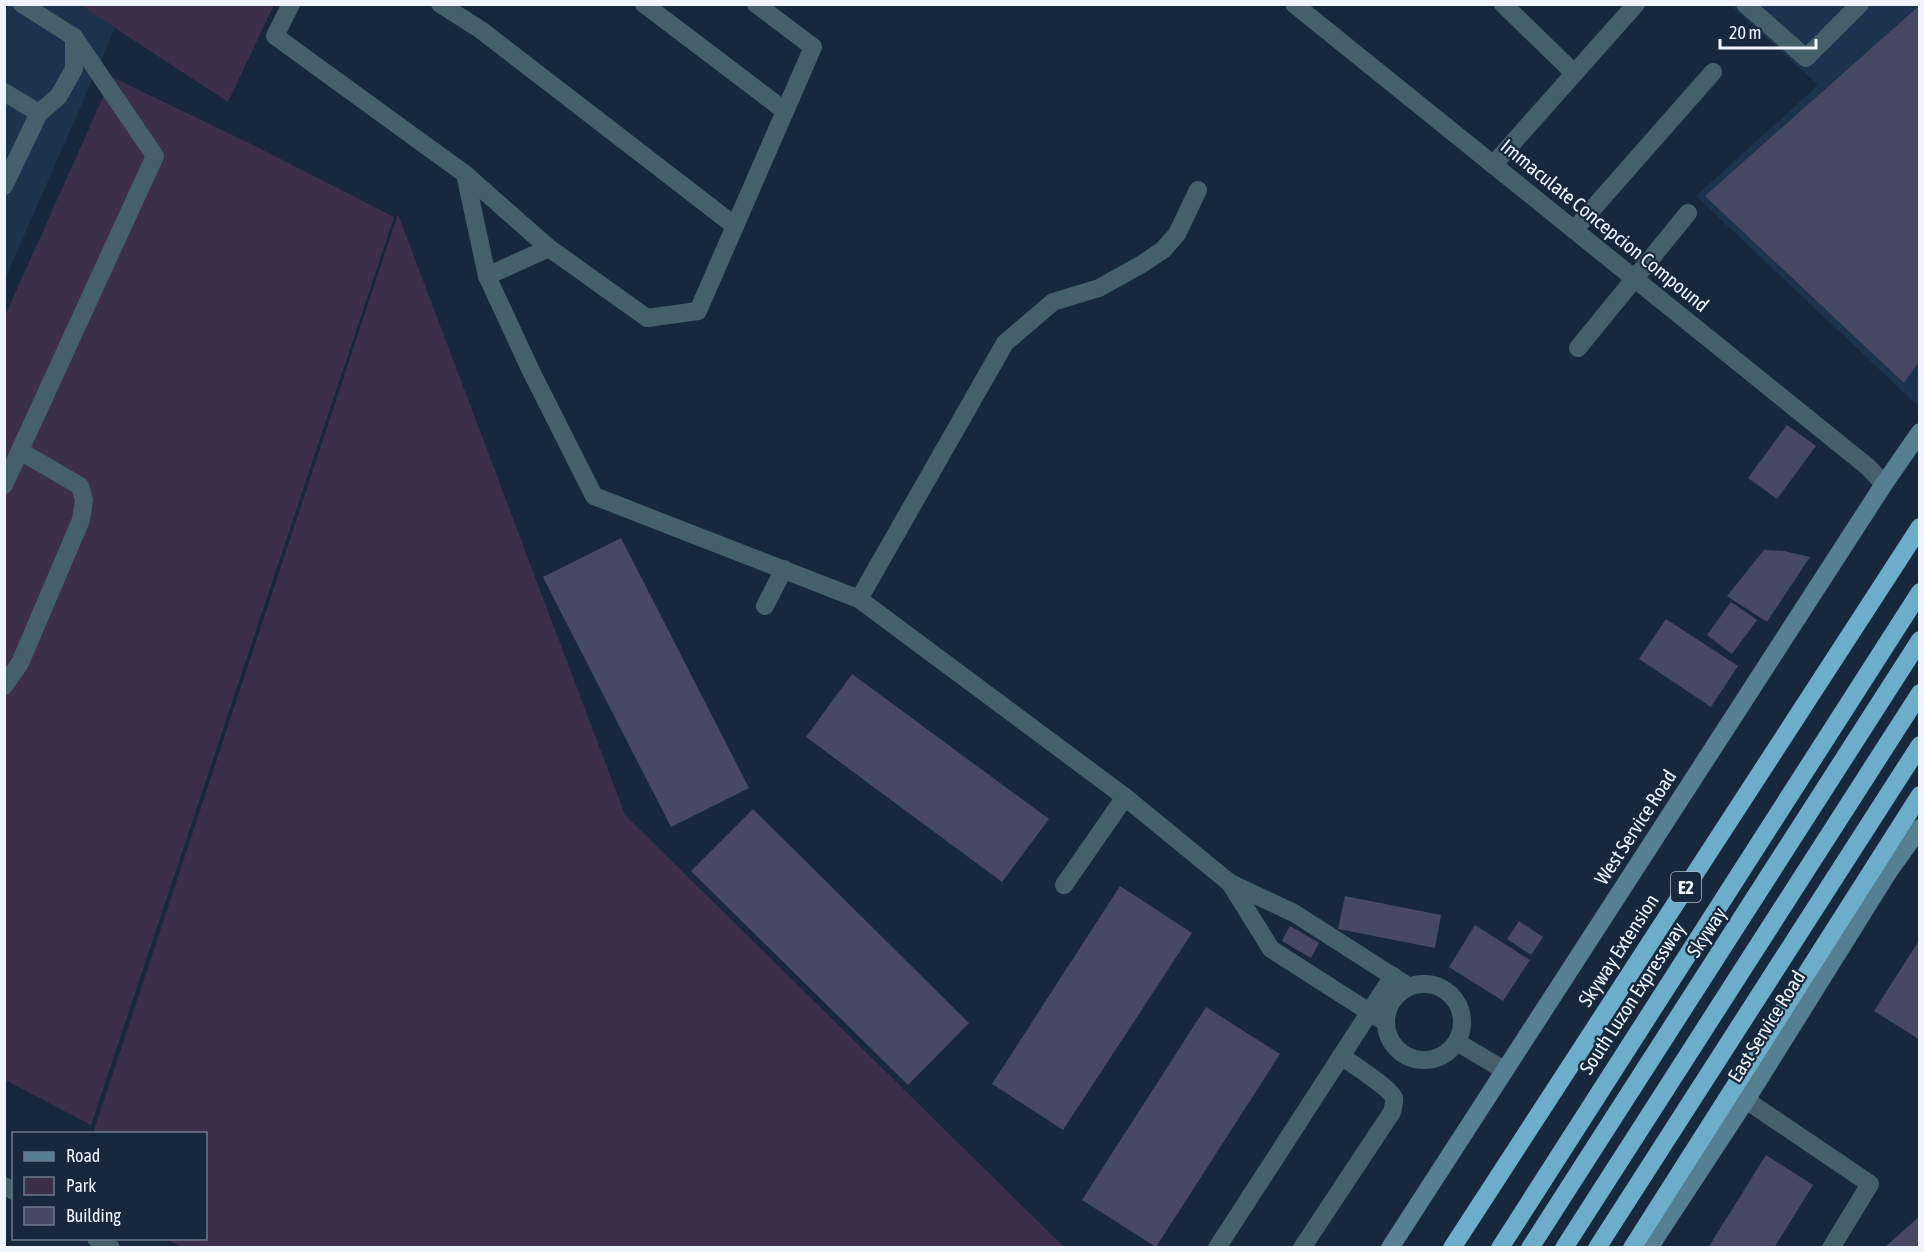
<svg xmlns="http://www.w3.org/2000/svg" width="1924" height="1252" font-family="'Asap Condensed',sans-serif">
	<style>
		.built { fill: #1d324c }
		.green { fill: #3c2f49 }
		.building { fill: #474963 }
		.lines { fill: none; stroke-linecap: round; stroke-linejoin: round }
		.service { stroke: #46606b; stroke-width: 18 }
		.minor { stroke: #46606b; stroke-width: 18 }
		.secondary { stroke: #567f92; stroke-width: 18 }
		.motorway { stroke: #6cadca; stroke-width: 18 }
		.labels { text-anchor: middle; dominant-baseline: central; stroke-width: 4.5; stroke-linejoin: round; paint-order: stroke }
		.shield { fill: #17283d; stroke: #aeb8c4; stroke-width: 1.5 }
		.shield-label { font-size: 18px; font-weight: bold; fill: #eef5fe }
		.street-label { font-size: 20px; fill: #eef5fe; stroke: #17283d }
	</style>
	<rect width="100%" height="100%" fill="#17283d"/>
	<g class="built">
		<polygon points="5,5 80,5 115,28 5,279"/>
		<polygon points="1730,5 1919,5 1920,401 1917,405 1696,196 1818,85"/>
	</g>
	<g class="green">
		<polygon points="80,5 274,4 274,5 228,102"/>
		<polygon points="112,77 255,146 394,217 91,1125 5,1080 5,316"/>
		<polygon points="398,214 625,815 1064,1247 182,1247 166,1239 206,1238 206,1134 93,1133"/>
	</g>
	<g class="building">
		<polygon points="1920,5 1920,360 1904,383 1705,196"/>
		<polygon points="1787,425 1816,446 1777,499 1748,478"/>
		<polygon points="621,538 749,788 671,827 543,577"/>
		<polygon points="1764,550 1784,551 1810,557 1767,622 1727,596"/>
		<polygon points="1731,602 1757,620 1732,654 1707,635"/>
		<polygon points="1666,619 1738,666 1711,707 1639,659"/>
		<polygon points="852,674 1049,819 1002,882 806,737"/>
		<polygon points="753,809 969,1023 908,1085 691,871"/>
		<polygon points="1120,886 1192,933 1063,1130 992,1084"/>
		<polygon points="1345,896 1441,915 1435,948 1338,929"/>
		<polygon points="1519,921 1543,937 1531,955 1507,939"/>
		<polygon points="1475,925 1530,960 1503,1001 1449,967"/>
		<polygon points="1290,926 1319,943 1311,958 1282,941"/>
		<polygon points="1920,939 1920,1040 1874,1011"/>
		<polygon points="1206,1007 1280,1054 1156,1247 1082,1200"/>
		<polygon points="1766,1155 1813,1185 1774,1248 1708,1248"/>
		<polygon points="1920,1216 1920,1248 1884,1248"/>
	</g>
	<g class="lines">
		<g class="service">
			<polyline points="1503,4 1574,73"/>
			<polyline points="1745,4 1806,58 1860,4"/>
			<polyline points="4,92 39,113 4,186"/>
			<polyline points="39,113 58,97 74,69 74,37"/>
			<polyline points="1493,165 1636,4"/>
			<polyline points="1574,230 1713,72"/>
			<polyline points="1578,348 1688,213"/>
			<polyline points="4,485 155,156 74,37 22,4"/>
			<polyline points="765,606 784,569"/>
			<polyline points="4,686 20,663 81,520 84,500 80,486 20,451"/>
			<polyline points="1064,885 1125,797"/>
			<polyline points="1217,1248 1393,976"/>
			<path d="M1302,1248l90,-136c1,-5 3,-10 2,-14 -4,-10 -43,-35 -53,-42"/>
		</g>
		<g class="minor">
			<polyline points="291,4 275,36 465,174 549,248 647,318 698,311 813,47 756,4"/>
			<polyline points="440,4 481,30 735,226"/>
			<polyline points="644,4 785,111"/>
			<polyline points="1294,4 1868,467 1884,484"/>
			<polyline points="465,174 487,276 531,371 594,496 859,599 1125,797 1230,883 1294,913 1408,986"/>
			<polyline points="487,276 549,248"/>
			<polyline points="859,599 1005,343 1053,302 1099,288 1142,264 1163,250 1177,234 1198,190"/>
			<polyline points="1230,883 1271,949 1385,1022"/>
			<circle cx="1424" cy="1022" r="38"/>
			<polyline points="1457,1042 1504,1070"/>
			<polyline points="1746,1100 1870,1184 1831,1248"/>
			<polyline points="4,1186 14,1191"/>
			<polyline points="96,1238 111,1248"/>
		</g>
		<g class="secondary">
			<polyline points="1390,1248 1884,484 1920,432"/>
			<polyline points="1649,1248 1746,1100 1889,871 1920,828"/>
		</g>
		<g class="motorway">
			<polyline points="1452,1248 1920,527"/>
			<polyline points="1500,1248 1920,592"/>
			<polyline points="1530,1248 1920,640"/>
			<polyline points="1564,1248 1920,693"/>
			<polyline points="1597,1248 1920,745"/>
			<polyline points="1632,1248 1920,795"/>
		</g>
	</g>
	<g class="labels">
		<rect class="shield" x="1671" y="872" width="30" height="30" rx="4.5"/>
		<g class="shield-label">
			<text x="1686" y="887">E2</text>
		</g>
		<g class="street-label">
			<text transform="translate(1605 225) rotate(39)">Immaculate Concepcion Compound</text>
			<text transform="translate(1635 827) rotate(-57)">West Service Road</text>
			<text transform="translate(1706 932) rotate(-57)">Skyway</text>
			<text transform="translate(1618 950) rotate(-57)">Skyway Extension</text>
			<text transform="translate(1632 998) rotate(-57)">South Luzon Expressway</text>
			<text transform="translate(1766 1026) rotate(-58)">East Service Road</text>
		</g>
	</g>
	<rect width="1924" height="1252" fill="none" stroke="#eef5fe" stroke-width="12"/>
	<rect x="12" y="1132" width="195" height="108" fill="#17283d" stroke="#6d7a8a" stroke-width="1.5"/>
	<rect x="24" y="1152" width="30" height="9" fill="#567f92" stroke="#6d7a8a" stroke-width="1.5"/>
	<text x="66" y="1162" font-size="18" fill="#eef5fe">Road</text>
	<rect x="24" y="1177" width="30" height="18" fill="#3c2f49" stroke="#6d7a8a" stroke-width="1.5"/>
	<text x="66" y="1192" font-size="18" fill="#eef5fe">Park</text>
	<rect x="24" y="1207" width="30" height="18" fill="#474963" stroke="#6d7a8a" stroke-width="1.5"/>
	<text x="66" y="1222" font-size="18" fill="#eef5fe">Building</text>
	<path d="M1720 39v9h96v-9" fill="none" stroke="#eef5fe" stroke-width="3"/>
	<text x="1729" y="39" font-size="18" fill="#eef5fe" stroke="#17283d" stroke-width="4.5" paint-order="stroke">20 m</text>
</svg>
